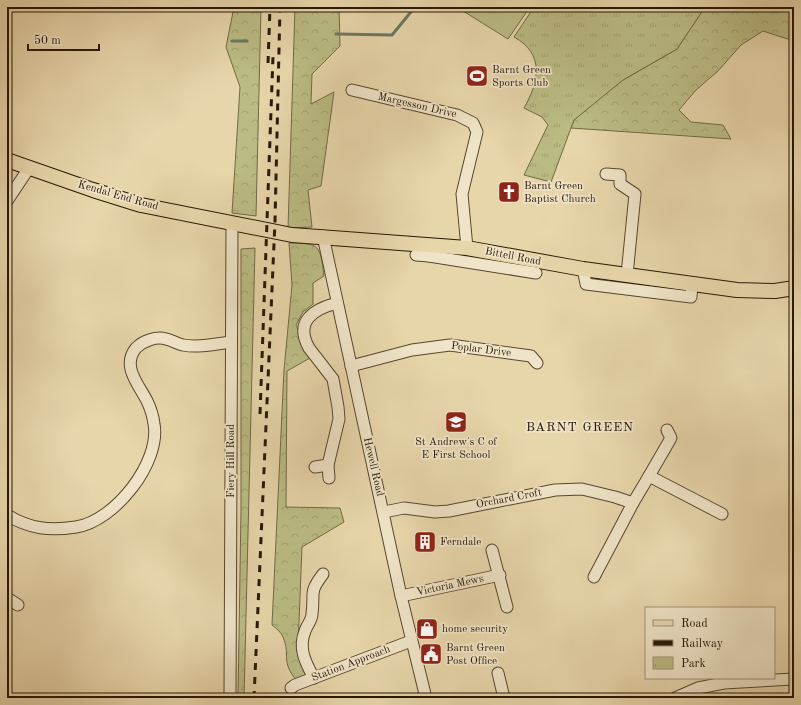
<svg xmlns="http://www.w3.org/2000/svg" width="801" height="705" font-family="'Old Standard TT',serif">
	<style>
		.green { fill: #bbbc85; stroke: #706a44 }
		.forest { fill: url(#forest-crowns); stroke: #706a44 }
		.park { fill: url(#park-tufts); stroke: #706a44 }
		.lines { fill: none; stroke-linecap: round; stroke-linejoin: round }
		.stream { stroke: #6a7865; stroke-width: 3 }
		.minor-casing { stroke: #56472e; stroke-width: 13 }
		.major-casing { stroke: #261704; stroke-width: 16 }
		.minor { stroke: #f0e4c8; stroke-width: 11 }
		.major { stroke: #e8d6ab; stroke-width: 14 }
		.rail { stroke: #261704; stroke-width: 3; stroke-dasharray: 7 7; stroke-linecap: butt }
		.labels { text-anchor: middle; dominant-baseline: central; stroke-width: 3.5; stroke-linejoin: round; paint-order: stroke }
		.poi-label { font-size: 11px; fill: #261704; stroke: #f0e4c8; text-anchor: start }
		.street-label { font-size: 11px; fill: #261704; stroke: #f0e4c8 }
		.quarter-label { font-size: 13px; letter-spacing: 1px; fill: #261704; stroke: #f0e4c8 }
	</style>
	<defs>
		<pattern id="forest-crowns" width="20" height="18" patternUnits="userSpaceOnUse"><rect width="20" height="18" fill="#bbbc85"/><path d="M2 6a3 3 0 1 1 6 0M12 15a3 3 0 1 1 6 0" fill="none" stroke="#a1a171"/></pattern>
		<pattern id="park-tufts" width="24" height="20" patternUnits="userSpaceOnUse"><rect width="24" height="20" fill="#bbbc85"/><path d="M3 7l-1-3M5 7V3M7 7l1-3M15 17l-1-3M17 17v-4M19 17l1-3" fill="none" stroke="#a1a171"/></pattern>
	</defs>
	<rect width="100%" height="100%" fill="#e8d6ab"/>
	<filter id="stains"><feTurbulence type="fractalNoise" baseFrequency=".005" numOctaves="4"/><feColorMatrix values="0 0 0 0 .2 0 0 0 0 .09 0 0 0 0 .02 0 0 0 .5 -.17"/></filter>
	<radialGradient id="worn" r=".72"><stop offset=".6" stop-color="#630" stop-opacity="0"/><stop offset="1" stop-color="#630" stop-opacity=".3"/></radialGradient>
	<polygon class="green" points="466,7 530,7 508,39 463,11"/>
	<g class="forest">
		<polygon points="234,7 261,7 256,216 232,213 240,87 226,47"/>
		<polygon points="295,7 339,7 340,46 312,74 311,104 334,92 321,186 308,190 312,227 288,228"/>
		<polygon points="705,7 794,7 794,41 763,31 741,45 718,71 696,90 679,110 691,122 723,125 731,139 571,128 574,120 604,94 623,80 677,49"/>
		<path d="M289,243c31,0 31,2 35,33l-11,7v21l-10,8 -7,13 14,33 -23,13 -1,136 54,1 4,14 -42,25 -4,101 11,28 -12,5c-17,-20 -6,-25 -14,-44 -2,-5 -7,-9 -11,-12l12,-255 8,-85z"/>
		<polygon points="255,248 244,698 238,698 241,510 241,249"/>
	</g>
	<path class="park" d="M534,7h171l-28,42 -54,31 -49,40 -23,62 -27,-7 24,-50 -6,-8 -18,-9c15,-26 21,-54 -10,-71z"/>
	<g class="lines">
		<g class="stream">
			<polyline points="336,34 392,35 415,7"/>
			<polyline points="232,41 247,41"/>
		</g>
		<g class="minor-casing">
			<g id="minor">
				<polyline points="352,90 457,115 473,123 477,132 462,194 467,248"/>
				<polyline points="606,174 620,175 620,184 635,194 627,275"/>
				<polyline points="7,201 29,168"/>
				<polyline points="323,236 401,596 426,698"/>
				<polyline points="416,255 429,256 431,249"/>
				<polyline points="429,256 536,273"/>
				<polyline points="583,269 586,284 691,297 692,285"/>
				<polyline points="351,366 412,350 450,345 531,356 537,363"/>
				<polyline points="315,467 328,465"/>
				<polyline points="649,476 671,438 667,430"/>
				<path d="M329,478l-1,-13 11,-46 -1,-12 -5,-28 -24,-31c-15,-27 5,-39 28,-45"/>
				<polyline points="384,512 404,508 435,512 449,511 555,490 582,489 615,497 633,503 649,476 722,514"/>
				<path d="M7,515c23,14 43,16 69,12 39,-6 85,-65 78,-103 -1,-8 -4,-17 -7,-23 -8,-16 -26,-35 -11,-53 7,-7 20,-12 30,-9 6,1 11,5 17,6 15,3 33,-1 48,-3"/>
				<polyline points="492,550 507,607"/>
				<polyline points="594,577 633,503"/>
				<polyline points="401,596 500,575"/>
				<polyline points="7,598 18,605"/>
				<polyline points="498,673 504,698"/>
				<path d="M314,678c-9,-16 -16,-30 -9,-47 2,-6 7,-11 7,-17 3,-22 -4,-20 11,-40"/>
				<polyline points="291,688 295,685 411,641"/>
				<polyline points="230,698 232,224"/>
				<polyline points="675,698 698,688 724,683 794,679"/>
			</g>
		</g>
		<g class="major-casing">
			<polyline id="major" points="7,160 93,190 141,205 292,235 467,248 583,269 737,290 775,291 794,288"/>
		</g>
		<use href="#minor" class="minor"/>
		<use href="#major" class="major"/>
		<g class="rail">
			<polyline points="268,63 270,7"/>
			<polyline points="260,414 273,56"/>
			<polyline points="254,698 275,221 280,7"/>
		</g>
	</g>
	<defs>
		<g id="stadium-square" transform="scale(1.15)"><rect x="-9" y="-9" width="18" height="18" rx="4" fill="#8f2418" stroke="#f0e4c8"/><path d="M0-5a6.5 5 0 1 0 0 10a6.5 5 0 1 0 0-10ZM-3.5-1.8h7v3.6h-7Z" fill="#fff"/></g>
		<g id="church-square" transform="scale(1.15)"><rect x="-9" y="-9" width="18" height="18" rx="4" fill="#8f2418" stroke="#f0e4c8"/><path d="M-1.2-6h2.4v3.5h3.3v2.4h-3.3V6h-2.4V-.1h-3.3v-2.4h3.3Z" fill="#fff"/></g>
		<g id="school-square" transform="scale(1.15)"><rect x="-9" y="-9" width="18" height="18" rx="4" fill="#8f2418" stroke="#f0e4c8"/><path d="M0-5L7-2L0 1L-7-2ZM-4 1L0 2.5L4 1V4Q0 6-4 4Z" fill="#fff"/></g>
		<g id="building-square" transform="scale(1.15)"><rect x="-9" y="-9" width="18" height="18" rx="4" fill="#8f2418" stroke="#f0e4c8"/><path d="M-4-6H4V6H1V3H-1V6H-4ZM-2.5-4.3h1.7v1.8h-1.7ZM.8-4.3h1.7v1.8H.8ZM-2.5-1h1.7V.8h-1.7ZM.8-1h1.7V.8H.8Z" fill="#fff"/></g>
		<g id="shop-square" transform="scale(1.15)"><rect x="-9" y="-9" width="18" height="18" rx="4" fill="#8f2418" stroke="#f0e4c8"/><path d="M-5-2.5h2.3a2.7 3.5 0 0 1 5.4 0H5L5.5 6h-11ZM-1.5-2.5h3a1.5 2.3 0 0 0-3 0Z" fill="#fff"/></g>
		<g id="civic-square" transform="scale(1.15)"><rect x="-9" y="-9" width="18" height="18" rx="4" fill="#8f2418" stroke="#f0e4c8"/><path d="M-.6-6.5H3V-4.5H.6V-3L4-1V1h2V6H-6V1h2V-1L-.6-3ZM-1.2 2.5V6h2.4V2.5Z" fill="#fff"/></g>
	</defs>
	<g fill-rule="evenodd">
		<use href="#stadium-square" x="477" y="76"/>
		<use href="#church-square" x="509" y="192"/>
		<use href="#school-square" x="456" y="422"/>
		<use href="#building-square" x="425" y="542"/>
		<use href="#shop-square" x="427" y="629"/>
		<use href="#civic-square" x="431" y="654"/>
	</g>
	<g class="labels">
		<g class="poi-label">
			<text x="492" y="70">Barnt Green<tspan x="492" dy="13">Sports Club</tspan></text>
			<text x="524" y="186">Barnt Green<tspan x="524" dy="13">Baptist Church</tspan></text>
			<text x="456" y="442" text-anchor="middle">St Andrew's C of<tspan x="456" dy="13">E First School</tspan></text>
			<text x="440" y="542">Ferndale</text>
			<text x="442" y="629">home security</text>
			<text x="446" y="648">Barnt Green<tspan x="446" dy="13">Post Office</tspan></text>
		</g>
		<g class="street-label">
			<text transform="translate(417 106) rotate(13)">Margesson Drive</text>
			<text transform="translate(118 196) rotate(16)">Kendal End Road</text>
			<text transform="translate(513 257) rotate(11)">Bittell Road</text>
			<text transform="translate(481 350) rotate(7)">Poplar Drive</text>
			<text transform="translate(231 461) rotate(-90)">Fiery Hill Road</text>
			<text transform="translate(373 467) rotate(77)">Hewell Road</text>
			<text transform="translate(509 499) rotate(-11)">Orchard Croft</text>
			<text transform="translate(450 586) rotate(-12)">Victoria Mews</text>
			<text transform="translate(351 664) rotate(-21)">Station Approach</text>
		</g>
		<g class="quarter-label">
			<text x="580" y="427">BARNT GREEN</text>
		</g>
	</g>
	<rect width="801" height="705" fill="none" stroke="#e8d6ab" stroke-width="24"/>
	<rect x="8" y="8" width="785" height="689" fill="none" stroke="#261704" stroke-width="2"/>
	<rect x="12" y="12" width="777" height="681" fill="none" stroke="#261704"/>
	<rect x="645" y="607" width="130" height="72" fill="#f0e4c8" stroke="#9f927a"/>
	<rect x="653" y="620" width="20" height="6" fill="#e8d6ab" stroke="#9f927a"/>
	<text x="681" y="627" font-size="12" fill="#261704">Road</text>
	<rect x="653" y="640" width="20" height="6" fill="#261704" stroke="#9f927a"/>
	<text x="681" y="647" font-size="12" fill="#261704">Railway</text>
	<rect x="653" y="657" width="20" height="12" fill="url(#park-tufts)" stroke="#9f927a"/>
	<text x="681" y="667" font-size="12" fill="#261704">Park</text>
	<path d="M28 44v6h71v-6" fill="none" stroke="#261704" stroke-width="2"/>
	<text x="34" y="44" font-size="12" fill="#261704" stroke="#f0e4c8" stroke-width="3" paint-order="stroke">50 m</text>
	<rect width="100%" height="100%" filter="url(#stains)"/>
	<rect width="100%" height="100%" fill="url(#worn)"/>
</svg>
